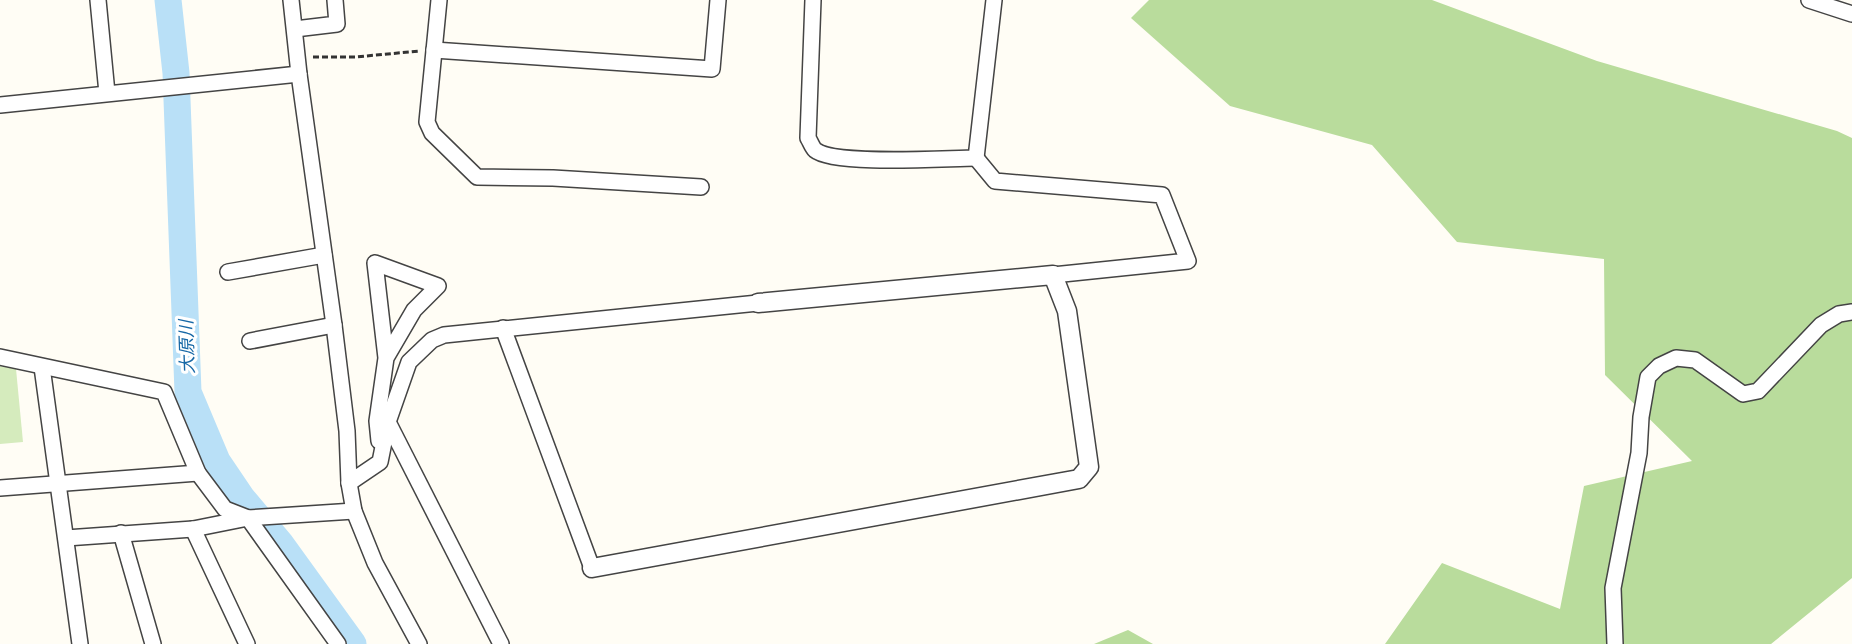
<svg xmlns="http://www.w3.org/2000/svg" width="1852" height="644" font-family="'Noto Serif','Noto Sans JP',serif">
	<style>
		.green { fill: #d5ebbd }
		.forest { fill: #b9dc9c }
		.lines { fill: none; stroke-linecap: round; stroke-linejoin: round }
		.river { stroke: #b9e0f7; stroke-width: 27 }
		.minor-casing { stroke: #444; stroke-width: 18 }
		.tertiary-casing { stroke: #444; stroke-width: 21 }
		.path { stroke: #333; stroke-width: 3; stroke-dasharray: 6 3; stroke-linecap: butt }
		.minor { stroke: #fff; stroke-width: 15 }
		.tertiary { stroke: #fff; stroke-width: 18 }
		.labels { text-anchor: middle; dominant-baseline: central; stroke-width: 6; stroke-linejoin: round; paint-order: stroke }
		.water-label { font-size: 18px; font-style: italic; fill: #1768a6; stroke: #fff }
	</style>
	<rect width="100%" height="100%" fill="#fffdf5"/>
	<polygon class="green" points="0,366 16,369 23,442 0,444"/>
	<g class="forest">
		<polygon points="1149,0 1432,0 1597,61 1837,131 1852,138 1852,578 1771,644 1385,644 1442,563 1560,609 1584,486 1692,461 1605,375 1604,259 1457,242 1372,145 1230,106 1131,18"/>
		<polygon points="1128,630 1153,644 1094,644"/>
	</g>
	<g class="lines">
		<polyline class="river" points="168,0 176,73 188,392 217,461 242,498 280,543 353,644"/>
		<g class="minor-casing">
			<g id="minor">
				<polyline points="98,0 107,93"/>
				<polyline points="291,0 299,74 334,325 347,431 349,483 354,511 375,563 419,644"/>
				<polyline points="439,0 427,122 432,133 477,177 553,178 701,187"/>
				<path d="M813,0l-5,138c2,3 4,9 7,12 19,16 132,8 161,8l18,-158"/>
				<polyline points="1809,0 1852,14"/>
				<polyline points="295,29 337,24 335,0"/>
				<polyline points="434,50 712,69 718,0"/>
				<polyline points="0,105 299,74"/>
				<polyline points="976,158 995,181 1162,195 1188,261 1053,275"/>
				<polyline points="228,272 324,255"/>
				<polyline points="503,328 592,568"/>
				<polyline points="250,341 334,325"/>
				<polyline points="0,357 164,392 198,473 225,509 248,518 338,644"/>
				<polyline points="42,367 80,644"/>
				<polyline points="388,422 501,644"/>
				<polyline points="379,441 377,421 386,358 375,263 438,286 414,310 386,358"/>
				<polyline points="349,483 380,462 388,422 409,362 432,340 444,335 758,303"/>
				<polyline points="0,488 198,473"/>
				<polyline points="193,529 247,644"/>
				<polyline points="121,533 153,644"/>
				<polyline points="66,538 193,529 248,518 354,511"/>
				<polyline points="1615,644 1613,588 1639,453 1641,417 1648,377 1659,366 1676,358 1695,360 1743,394 1758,391 1821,325 1839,314 1852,312"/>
			</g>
		</g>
		<g class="tertiary-casing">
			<polyline id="tertiary" points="592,568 1079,479 1089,467 1067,311 1053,275 758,303"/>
		</g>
		<polyline class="path" points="313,57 355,57 420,51"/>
		<use href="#minor" class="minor"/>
		<use href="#tertiary" class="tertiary"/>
	</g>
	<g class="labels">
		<g class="water-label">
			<text transform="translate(186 347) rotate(-92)">大原川</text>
		</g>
	</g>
</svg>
